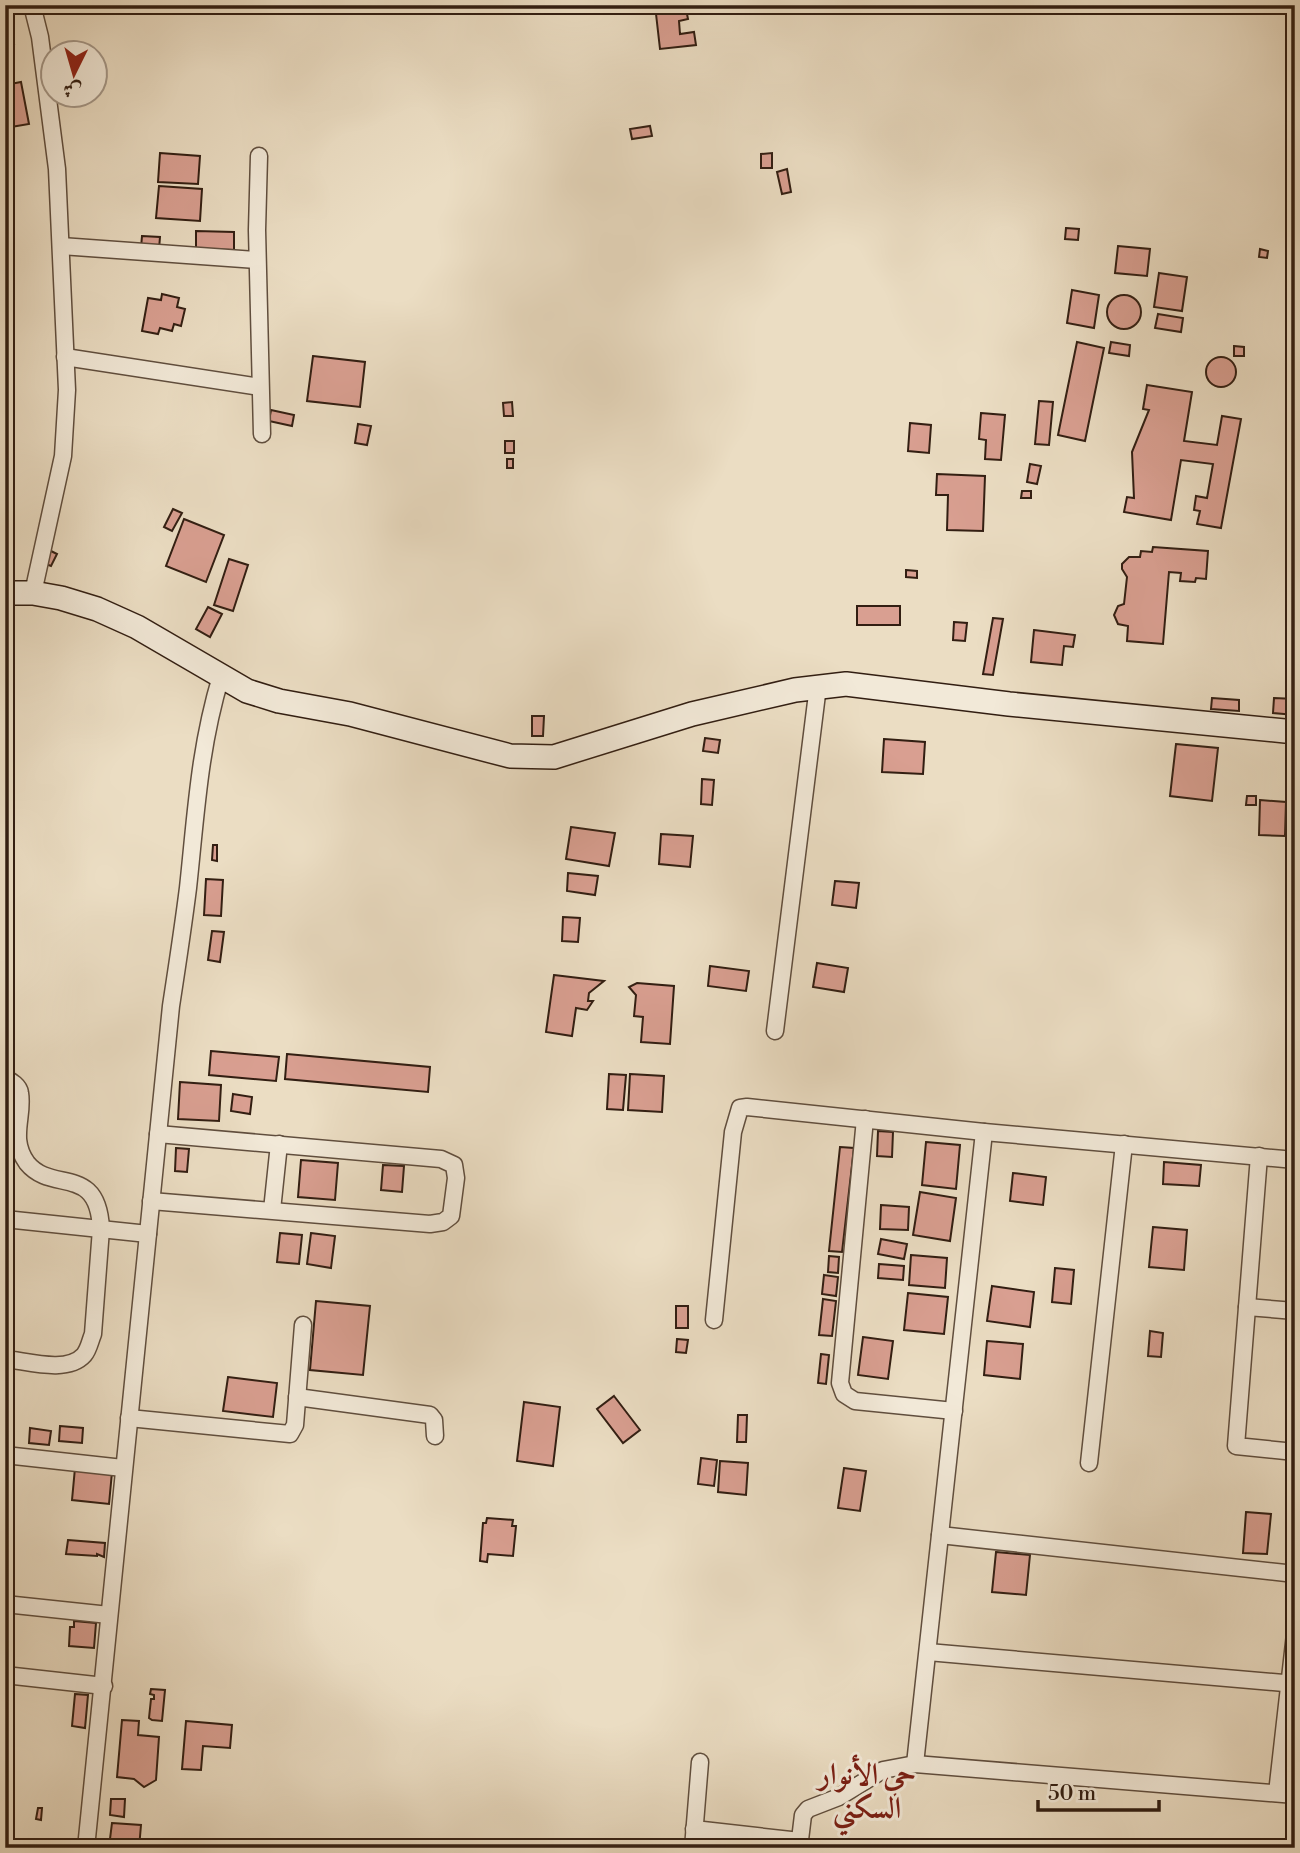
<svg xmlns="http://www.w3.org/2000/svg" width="1300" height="1853" font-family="'Libre Bodoni',Amiri,serif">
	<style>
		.building { fill: #d99f91; stroke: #321e12; stroke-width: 2 }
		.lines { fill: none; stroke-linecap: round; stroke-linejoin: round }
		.street-casing { stroke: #604e3e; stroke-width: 19 }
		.secondary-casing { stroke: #321e12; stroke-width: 26 }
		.street { stroke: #f2e9d8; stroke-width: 16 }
		.secondary { stroke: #f2e9d8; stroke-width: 23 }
		.labels { text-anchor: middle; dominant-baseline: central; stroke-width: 6; stroke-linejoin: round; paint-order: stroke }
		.neighbourhood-label { font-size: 30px; font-weight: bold; fill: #7a1f14; stroke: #f2e9d8 }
	</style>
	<rect width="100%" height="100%" fill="#ebddc3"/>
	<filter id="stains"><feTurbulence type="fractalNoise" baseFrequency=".00286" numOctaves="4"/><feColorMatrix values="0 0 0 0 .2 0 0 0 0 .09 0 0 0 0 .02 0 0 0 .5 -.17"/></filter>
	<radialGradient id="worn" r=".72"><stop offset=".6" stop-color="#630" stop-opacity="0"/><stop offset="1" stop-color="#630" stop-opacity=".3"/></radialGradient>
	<g class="building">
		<polygon points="655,5 691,5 692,14 687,14 688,19 679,21 680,34 694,32 696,45 660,49"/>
		<polygon points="5,8 14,44 5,47"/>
		<polygon points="21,82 29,124 5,128 5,85"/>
		<polygon points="650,126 652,136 632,139 630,129"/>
		<polygon points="160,153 200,156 198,184 158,182"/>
		<polygon points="772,153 772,168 761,168 761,154"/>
		<polygon points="787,169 791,192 782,194 777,172"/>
		<polygon points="159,186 202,189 200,221 156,218"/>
		<polygon points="1066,228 1079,229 1078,240 1065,239"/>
		<polygon points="196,231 234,232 234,250 196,249"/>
		<polygon points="142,236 160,237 159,249 141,248"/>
		<polygon points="1118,246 1150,249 1147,276 1115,273"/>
		<polygon points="1260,249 1268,251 1267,258 1259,257"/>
		<polygon points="1159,273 1187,277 1182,311 1154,307"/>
		<polygon points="1072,290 1099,295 1094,328 1067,323"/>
		<polygon points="162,294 179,298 177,307 185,309 181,326 174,324 172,331 160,328 158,334 142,331 148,298 161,300"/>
		<circle cx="1124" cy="312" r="17"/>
		<polygon points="1158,314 1183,318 1181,332 1155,328"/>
		<polygon points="1077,342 1104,348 1085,441 1058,435"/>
		<polygon points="1111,342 1130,345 1129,356 1109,353"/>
		<polygon points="1234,346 1244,347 1244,356 1234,356"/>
		<polygon points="313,356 365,362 360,407 307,401"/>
		<circle cx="1221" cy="372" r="15"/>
		<polygon points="1147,385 1192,392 1184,441 1217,445 1222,416 1241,419 1221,528 1197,524 1200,511 1194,510 1196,496 1207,498 1213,464 1181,460 1171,520 1124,512 1127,497 1134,498 1132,452 1149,410 1143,409"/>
		<polygon points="1039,401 1053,402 1049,445 1035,444"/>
		<polygon points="512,402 513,416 504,416 503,403"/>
		<polygon points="271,410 294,415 292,426 269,421"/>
		<polygon points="981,413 1005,415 1001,460 985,459 986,440 979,439"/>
		<polygon points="910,423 931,425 929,453 908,451"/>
		<polygon points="358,424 371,426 367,445 355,443"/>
		<rect x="505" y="441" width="9" height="12"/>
		<rect x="507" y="459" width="6" height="9"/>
		<polygon points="1030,464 1041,466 1037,484 1027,482"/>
		<polygon points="937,474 985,476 983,531 947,530 948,495 936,495"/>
		<polygon points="1022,491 1031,491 1031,498 1021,498"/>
		<polygon points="173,509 182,513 172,531 164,527"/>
		<polygon points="184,519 224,535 206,582 166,566"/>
		<polygon points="1153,547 1208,551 1206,579 1196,578 1195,582 1180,581 1181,573 1169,572 1163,644 1127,641 1128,626 1118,624 1114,615 1118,606 1124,604 1127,577 1122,569 1122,564 1129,557 1140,557 1141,551 1152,552"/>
		<polygon points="49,550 57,554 51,566 43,563"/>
		<polygon points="229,559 248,565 233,611 214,605"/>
		<polygon points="906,570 917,571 917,578 906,577"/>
		<rect x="857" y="606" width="43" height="19"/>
		<polygon points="208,607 222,614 210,637 196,629"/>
		<polygon points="993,618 1003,619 993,675 983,674"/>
		<polygon points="954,622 967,623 965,641 953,640"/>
		<polygon points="1034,630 1075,635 1073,647 1064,646 1062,665 1031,662"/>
		<polygon points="1212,698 1239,700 1239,711 1211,709"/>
		<polygon points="1274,698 1295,699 1295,715 1273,713"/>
		<polygon points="532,716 544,716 543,736 532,736"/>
		<polygon points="705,738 720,740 718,753 703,751"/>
		<polygon points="884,739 925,742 923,774 882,772"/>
		<polygon points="1176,744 1218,748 1212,801 1170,796"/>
		<polygon points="702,779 714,780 712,805 701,804"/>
		<polygon points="1247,796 1256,796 1256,805 1246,805"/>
		<polygon points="1260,800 1286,802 1285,836 1259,835"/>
		<polygon points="571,827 615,833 609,866 566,859"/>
		<polygon points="661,834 693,836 690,867 659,864"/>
		<polygon points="213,845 217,845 217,861 212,860"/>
		<polygon points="568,873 598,876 595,895 567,891"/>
		<polygon points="206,879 223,880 221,916 204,915"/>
		<polygon points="835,881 859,883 856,908 832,905"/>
		<polygon points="563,917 580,918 578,942 562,941"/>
		<polygon points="212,931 224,932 220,962 208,960"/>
		<polygon points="817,963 848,968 844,992 813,987"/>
		<polygon points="710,966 749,971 746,991 708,986"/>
		<polygon points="554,975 604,981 589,993 588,1001 593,1001 587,1010 576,1008 572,1036 546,1032"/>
		<polygon points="637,983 674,986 670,1044 641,1042 643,1017 634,1016 636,995 629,987"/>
		<polygon points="211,1051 279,1057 276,1081 209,1075"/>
		<polygon points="287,1054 430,1067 428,1092 285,1079"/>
		<polygon points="609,1074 626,1075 623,1110 607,1109"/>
		<polygon points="630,1074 664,1076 662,1112 628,1110"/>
		<polygon points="180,1082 221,1085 219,1121 178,1119"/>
		<polygon points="233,1094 252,1097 250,1114 231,1111"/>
		<polygon points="878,1131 893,1132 892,1157 877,1156"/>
		<polygon points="926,1142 960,1145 956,1189 922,1185"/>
		<polygon points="840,1147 854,1148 842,1252 829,1251"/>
		<polygon points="176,1148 189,1149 187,1172 175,1171"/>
		<polygon points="301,1160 338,1163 335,1200 298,1197"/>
		<polygon points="1164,1162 1201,1165 1199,1186 1163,1184"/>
		<polygon points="383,1165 404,1166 402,1192 381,1190"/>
		<polygon points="1013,1173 1046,1177 1043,1205 1010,1201"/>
		<polygon points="920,1192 956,1198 950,1241 913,1235"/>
		<polygon points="881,1205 909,1207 908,1230 880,1229"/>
		<polygon points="1153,1227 1187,1230 1184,1270 1149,1267"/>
		<polygon points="280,1233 302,1235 299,1264 277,1262"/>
		<polygon points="311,1233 335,1236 331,1268 307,1264"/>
		<polygon points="881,1239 907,1244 904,1259 878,1254"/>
		<polygon points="911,1255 947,1258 945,1288 909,1285"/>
		<polygon points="829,1256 839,1257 838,1273 828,1272"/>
		<polygon points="879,1264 904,1266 903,1280 878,1278"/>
		<polygon points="1055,1268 1074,1270 1071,1304 1052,1302"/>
		<polygon points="824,1275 838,1277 836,1296 822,1294"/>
		<polygon points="992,1286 1034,1292 1030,1327 987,1321"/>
		<polygon points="908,1293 948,1297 944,1334 904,1330"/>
		<polygon points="823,1299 836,1301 832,1336 819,1335"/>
		<polygon points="316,1301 370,1306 363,1375 310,1370"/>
		<rect x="676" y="1306" width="12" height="22"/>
		<polygon points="1150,1331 1163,1333 1161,1357 1148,1356"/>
		<polygon points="863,1337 893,1341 888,1379 858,1375"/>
		<polygon points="677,1339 688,1340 686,1353 676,1352"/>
		<polygon points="987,1341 1023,1344 1020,1379 984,1375"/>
		<polygon points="821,1354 829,1355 826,1384 818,1383"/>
		<polygon points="228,1377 277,1383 273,1417 223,1411"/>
		<polygon points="614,1396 640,1430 623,1443 597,1409"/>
		<polygon points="524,1402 560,1407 553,1466 517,1461"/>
		<polygon points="738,1415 747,1415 746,1442 737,1442"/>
		<polygon points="60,1426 83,1428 82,1443 59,1441"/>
		<polygon points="30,1428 51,1431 49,1445 29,1443"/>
		<polygon points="701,1458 717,1460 714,1486 698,1484"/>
		<polygon points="720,1461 748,1463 746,1495 718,1492"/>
		<polygon points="75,1468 112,1472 109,1504 72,1500"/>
		<polygon points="844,1468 866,1471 860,1511 838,1508"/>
		<polygon points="1246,1512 1271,1514 1267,1554 1243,1553"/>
		<polygon points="487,1518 513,1520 512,1526 516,1526 513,1556 488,1554 487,1562 480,1561 483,1523 486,1523"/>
		<polygon points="68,1540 105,1543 104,1557 97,1554 97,1556 66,1554"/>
		<polygon points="996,1552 1030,1555 1026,1595 992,1592"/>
		<polygon points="5,1560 9,1560 5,1590"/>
		<polygon points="74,1621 96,1623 94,1648 69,1646 70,1627 74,1627"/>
		<polygon points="151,1689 165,1690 162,1721 152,1720 149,1718 151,1699 154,1699 154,1695 150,1694"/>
		<polygon points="75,1694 88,1695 85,1728 72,1726"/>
		<polygon points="122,1720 139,1721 138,1735 159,1737 156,1780 144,1787 134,1779 117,1777"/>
		<polygon points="186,1721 232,1725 230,1748 203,1746 201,1770 182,1769"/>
		<polygon points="111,1799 125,1799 124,1817 110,1815"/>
		<polygon points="38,1808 42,1808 41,1820 36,1819"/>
		<polygon points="112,1823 141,1825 139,1848 109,1847"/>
	</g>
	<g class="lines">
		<g class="street-casing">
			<g id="street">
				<polyline points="32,5 40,37 57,169 67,390 63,456 33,593"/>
				<polyline points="259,156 257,230 262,434"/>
				<polyline points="61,246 257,260"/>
				<polyline points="65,357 260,387"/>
				<polyline points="775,1031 818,686"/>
				<path d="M5,1079c7,2 14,7 15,14 4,24 -11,45 7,70 25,31 71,0 74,66l-8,105c-3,7 -4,15 -9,21 -17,19 -57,6 -79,4"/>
				<polyline points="865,1119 840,1383 844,1394 855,1401 954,1411"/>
				<polyline points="1259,1156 1236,1446 1295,1452"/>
				<polyline points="151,1201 430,1224 443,1222 451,1216 456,1178 454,1165 441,1159 158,1134"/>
				<polyline points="272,1210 279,1144"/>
				<polyline points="5,1219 148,1234"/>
				<polyline points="1247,1307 1295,1311"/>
				<polyline points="714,1320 733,1132 740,1108 747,1107 984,1132 1295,1160"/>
				<polyline points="297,1397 430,1415 434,1420 435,1436"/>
				<polyline points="129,1418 290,1434 295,1425 303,1325"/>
				<polyline points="5,1455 123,1468"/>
				<polyline points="1089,1463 1124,1144"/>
				<polyline points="940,1535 1295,1574"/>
				<polyline points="5,1604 109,1615"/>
				<polyline points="928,1652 1295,1684"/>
				<polyline points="5,1675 104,1686"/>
				<polyline points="915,1764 984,1132"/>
				<polyline points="1277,1793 1295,1634"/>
				<polyline points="694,1829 800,1841"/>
				<path d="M86,1848l85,-842c6,-39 12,-78 17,-118 8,-74 11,-139 33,-212"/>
				<polyline points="693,1848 700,1762"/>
				<polyline points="799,1848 803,1815 808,1809 839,1797 883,1770 915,1764 1295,1795"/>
			</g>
		</g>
		<g class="secondary-casing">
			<polyline id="secondary" points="5,593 33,593 61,598 97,609 137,627 247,691 279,701 350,714 510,756 554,757 692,714 795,690 846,684 1009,704 1295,732"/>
		</g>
		<use href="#street" class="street"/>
		<use href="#secondary" class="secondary"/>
	</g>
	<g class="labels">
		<g class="neighbourhood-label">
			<text x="867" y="1775">حي الأنوار<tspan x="867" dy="34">السكني</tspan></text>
		</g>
	</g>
	<rect width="1300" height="1853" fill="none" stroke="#ebddc3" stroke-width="28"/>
	<rect x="7" y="7" width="1286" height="1839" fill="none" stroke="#321e12" stroke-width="3.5"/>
	<rect x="14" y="14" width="1272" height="1825" fill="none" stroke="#321e12" stroke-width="2"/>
	<g transform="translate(74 74) rotate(185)"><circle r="33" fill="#f2e9d8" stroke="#a59889" stroke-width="2"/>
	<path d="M0-5L12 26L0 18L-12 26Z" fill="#8f2418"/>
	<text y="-10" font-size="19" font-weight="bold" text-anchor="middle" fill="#321e12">ش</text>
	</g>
	<path d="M1038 1800v10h121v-10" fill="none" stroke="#321e12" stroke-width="3.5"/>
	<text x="1048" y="1800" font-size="21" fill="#321e12" stroke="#f2e9d8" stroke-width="5" paint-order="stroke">50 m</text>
	<rect width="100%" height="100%" filter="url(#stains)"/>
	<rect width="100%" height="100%" fill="url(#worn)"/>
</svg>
